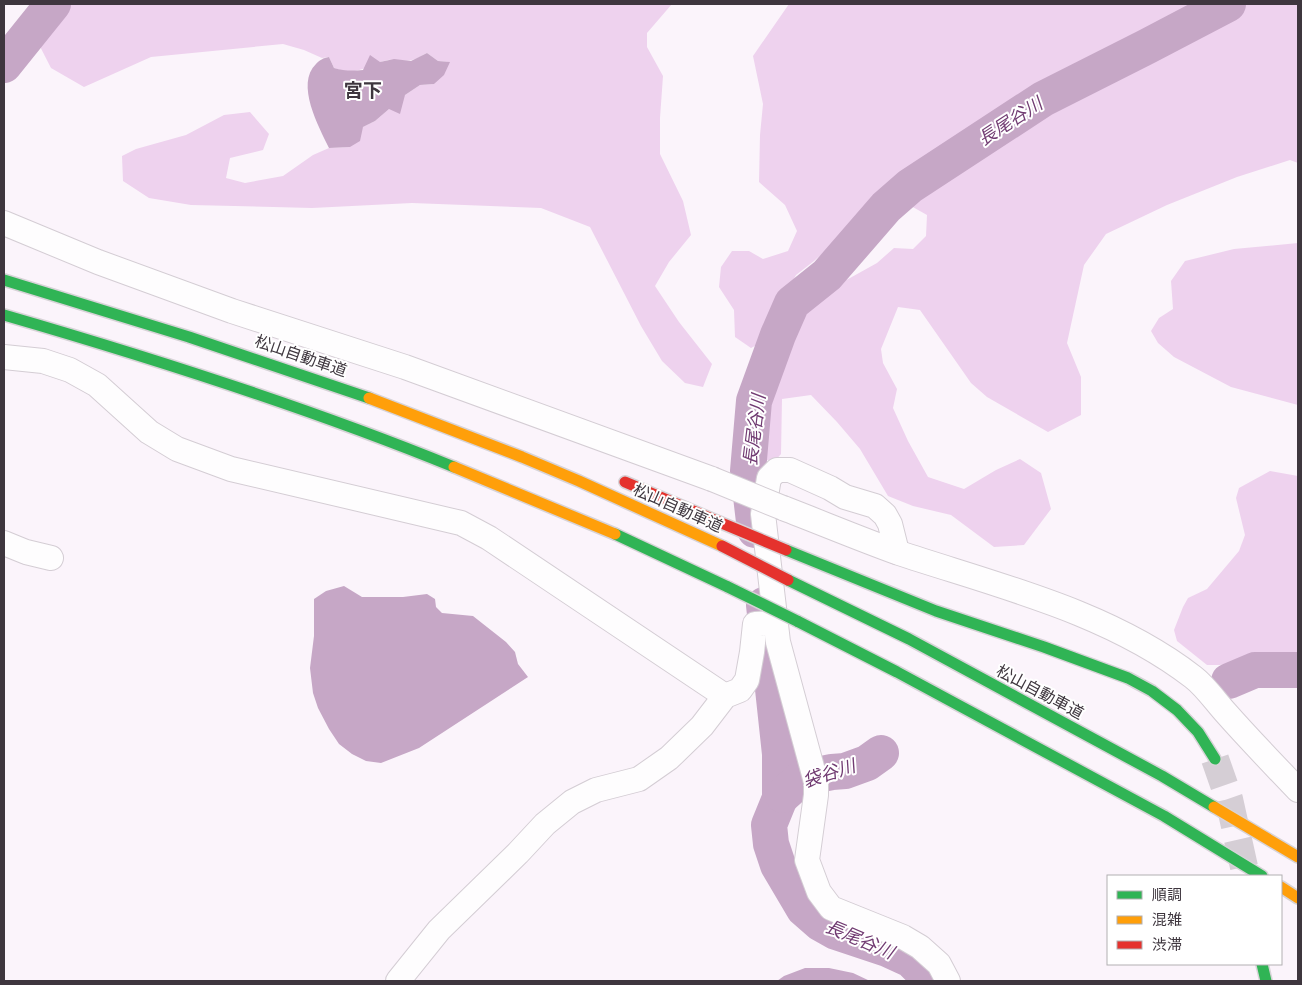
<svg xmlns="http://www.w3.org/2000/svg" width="1302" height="985" font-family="'Roboto Condensed','Noto Sans JP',sans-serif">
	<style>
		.forest { fill: #eed2ee }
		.water { fill: #c6a7c6 }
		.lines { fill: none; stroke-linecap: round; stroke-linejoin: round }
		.river { stroke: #c6a7c6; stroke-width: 36 }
		.highway-tunnel { stroke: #d5ced5; stroke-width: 28; stroke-dasharray: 28 14; stroke-linecap: butt }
		.street-casing { stroke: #d4cdd4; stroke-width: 26 }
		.fast-casing { stroke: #d7d3d7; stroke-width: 14 }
		.slow-casing { stroke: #d7d3d7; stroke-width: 14 }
		.jam-casing { stroke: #d7d3d7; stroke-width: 14 }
		.street { stroke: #fefdfe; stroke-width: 24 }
		.fast { stroke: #30b455; stroke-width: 11 }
		.slow { stroke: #ff9f0a; stroke-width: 11 }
		.jam { stroke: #e5322d; stroke-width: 11 }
		.street-bridge-casing { stroke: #d4cdd4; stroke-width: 26; stroke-linecap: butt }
		.fast-bridge-casing { stroke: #d7d3d7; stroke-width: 14; stroke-linecap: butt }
		.jam-bridge-casing { stroke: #d7d3d7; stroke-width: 14; stroke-linecap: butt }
		.street-bridge { stroke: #fefdfe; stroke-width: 24 }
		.fast-bridge { stroke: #30b455; stroke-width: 11 }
		.jam-bridge { stroke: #e5322d; stroke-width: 11 }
		.labels { text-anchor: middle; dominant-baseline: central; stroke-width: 4; stroke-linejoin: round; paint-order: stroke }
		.street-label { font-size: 16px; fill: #3e363e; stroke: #fff }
		.water-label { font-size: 18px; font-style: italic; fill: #713b72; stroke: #fff }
		.quarter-label { font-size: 19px; font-weight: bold; fill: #3e363e; stroke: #fff }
	</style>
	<rect width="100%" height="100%" fill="#fbf4fb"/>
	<g class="forest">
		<path d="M29,4h643l-25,29v14l16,29 -3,42v36l23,47 8,34 -22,27 -14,24 24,36 33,42 -9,23 -18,-4 -23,-22 -21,-35 -51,-99 -49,-19 -129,-5 -100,5 -121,-3 -42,-7 -26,-17 -1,-25 14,-7 50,-14 38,-20 26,-3 19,22 -6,16 -33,8 -4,20 19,5 38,-7 30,-21 16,-7 21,-1 13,-20 12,-6 30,-26 15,-10 14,-1 15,-22 -11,-1 -11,-8c-5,2 -10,6 -15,7 -7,2 -16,-1 -24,0 -22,5 -30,17 -54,8l-5,-11 -7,1 -18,-8 -21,-6 -132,13 -67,30 -33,-19 -22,-43z"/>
		<polygon points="789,4 1298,4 1298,163 1290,160 1237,177 1167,205 1106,234 1084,265 1067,343 1081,377 1081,415 1048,432 987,397 971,383 920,310 898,307 881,349 883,363 897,389 893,408 908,441 928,477 964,489 996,470 1020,459 1041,473 1051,509 1024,545 994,547 951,515 913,506 888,496 860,449 837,422 811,395 782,399 781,454 774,462 757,457 754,434 769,375 793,318 823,293 877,263 894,248 913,249 926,236 927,215 911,206 888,218 854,225 814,261 796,275 781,303 770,338 751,348 735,337 734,310 719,287 721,267 732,251 749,251 763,259 788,251 797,231 785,205 759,182 760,135 763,104 753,56"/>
		<polygon points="1298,243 1298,405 1231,387 1174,357 1158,343 1151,331 1159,318 1173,309 1171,281 1185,261 1234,249"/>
		<polygon points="1270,471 1298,476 1298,677 1259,656 1220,665 1207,665 1177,641 1174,630 1183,607 1188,598 1207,589 1239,551 1245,535 1236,498 1239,488"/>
	</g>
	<g class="water">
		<path d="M427,53l11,8 12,1 -6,13 -10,9 -14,1 -15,10 -5,19 -11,-5 -14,12 -12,6 -3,14 -10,6 -21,1c-10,-21 -34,-64 -13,-84 4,-4 7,-6 13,-7l5,11c10,3 18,3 29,2l7,-15 10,7 14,-3 17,2z"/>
		<polygon points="344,586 362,597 403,597 427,594 435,599 436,607 442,613 473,616 506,642 515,652 518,664 528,677 419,748 381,763 366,761 352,754 339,744 329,729 318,708 313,693 310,668 314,636 314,599 326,591"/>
		<polygon points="805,968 829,968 853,973 870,981 777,981 784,976"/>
	</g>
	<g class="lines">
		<g class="river">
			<polyline points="4,65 53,4"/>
			<polyline points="755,530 748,471 754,401 778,335 792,303 827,275 886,207 910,186 1043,99 1146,47 1228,4"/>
			<polyline points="764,605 780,754 780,798 769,825 771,844 778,865 804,909 820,923 836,932 887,949 911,960 923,972 928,981"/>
			<polyline points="1229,681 1255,670 1298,670"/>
			<polyline points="783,795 802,778 832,772 845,771 867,763 881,753"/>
		</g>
		<polyline class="highway-tunnel" points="1215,759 1229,799 1246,876"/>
		<g class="street-casing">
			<g id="street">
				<polyline points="4,223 98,262 232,311 405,367 712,479"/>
				<polyline points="4,357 43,361 70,370 97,385 149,432 177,449 231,469 461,523 489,538 725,696"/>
				<path d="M783,508c39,15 77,31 116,45 100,33 210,59 294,124 12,9 23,25 33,36 23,26 48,52 72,77"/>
				<polyline points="4,543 26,552 51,558"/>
				<polyline points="897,552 890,524 885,515 875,506 845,497 830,488 790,470 777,470 769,478 763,514 778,642 816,782 816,795 807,860 819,892 831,908 903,937 920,947 939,964 948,981"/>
				<polyline points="398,981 439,930 518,853 545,824 572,802 596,790 639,779 669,758 702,726 725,696 740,690 747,680 752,652 755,624 775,623"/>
			</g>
		</g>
		<g class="fast-casing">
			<g id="fast">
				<polyline points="4,280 189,337 369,398"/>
				<path d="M4,315c152,44 303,92 450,152"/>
				<polyline points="615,534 728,587"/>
				<polyline points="786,550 936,611 1044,647 1128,678 1152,691 1177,710 1198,732 1215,759"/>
				<polyline points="788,580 909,639 1162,776 1214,807"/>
				<polyline points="797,621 897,672 1164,816 1262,876"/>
				<polyline points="1262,964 1266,981"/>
			</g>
		</g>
		<g class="slow-casing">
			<g id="slow">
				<polyline points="369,398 522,457 579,481 722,546"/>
				<polyline points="454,467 615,534"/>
				<polyline points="1214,807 1298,857"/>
				<polyline points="1281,887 1298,898"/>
			</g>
		</g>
		<g class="jam-casing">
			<polyline id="jam" points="625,482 719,522"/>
		</g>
		<use href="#street" class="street"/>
		<use href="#fast" class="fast"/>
		<use href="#slow" class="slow"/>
		<use href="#jam" class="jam"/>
		<g class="street-bridge-casing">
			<polyline id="street-bridge" points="712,479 783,508"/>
		</g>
		<g class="fast-bridge-casing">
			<polyline id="fast-bridge" points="728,587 797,621"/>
		</g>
		<g class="jam-bridge-casing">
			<g id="jam-bridge">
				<polyline points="719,522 786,550"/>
				<polyline points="722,546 788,580"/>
			</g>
		</g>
		<use href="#street-bridge" class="street-bridge"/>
		<use href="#fast-bridge" class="fast-bridge"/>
		<use href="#jam-bridge" class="jam-bridge"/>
	</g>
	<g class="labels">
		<g class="street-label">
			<text transform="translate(301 356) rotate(19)">松山自動車道</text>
			<text transform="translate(678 508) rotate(24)">松山自動車道</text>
			<text transform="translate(1040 692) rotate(28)">松山自動車道</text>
		</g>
		<g class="water-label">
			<text transform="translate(1010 121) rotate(-33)">長尾谷川</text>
			<text transform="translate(754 430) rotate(-83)">長尾谷川</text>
			<text transform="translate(829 773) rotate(-18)">袋谷川</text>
			<text transform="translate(860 939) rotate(23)">長尾谷川</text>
		</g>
		<g class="quarter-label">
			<text x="363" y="90">宮下</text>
		</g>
	</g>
	<rect width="1302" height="985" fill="none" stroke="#3e363e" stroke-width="10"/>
	<rect x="1107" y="875" width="175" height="90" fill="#ffffff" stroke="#b2afb2"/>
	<rect x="1117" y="891" width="25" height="8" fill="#30b455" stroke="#b2afb2"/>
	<text x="1152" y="900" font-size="15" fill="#3e363e">順調</text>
	<rect x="1117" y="916" width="25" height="8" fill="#ff9f0a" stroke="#b2afb2"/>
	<text x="1152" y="925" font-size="15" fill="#3e363e">混雑</text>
	<rect x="1117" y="941" width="25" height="8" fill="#e5322d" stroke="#b2afb2"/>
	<text x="1152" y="950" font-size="15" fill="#3e363e">渋滞</text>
</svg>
